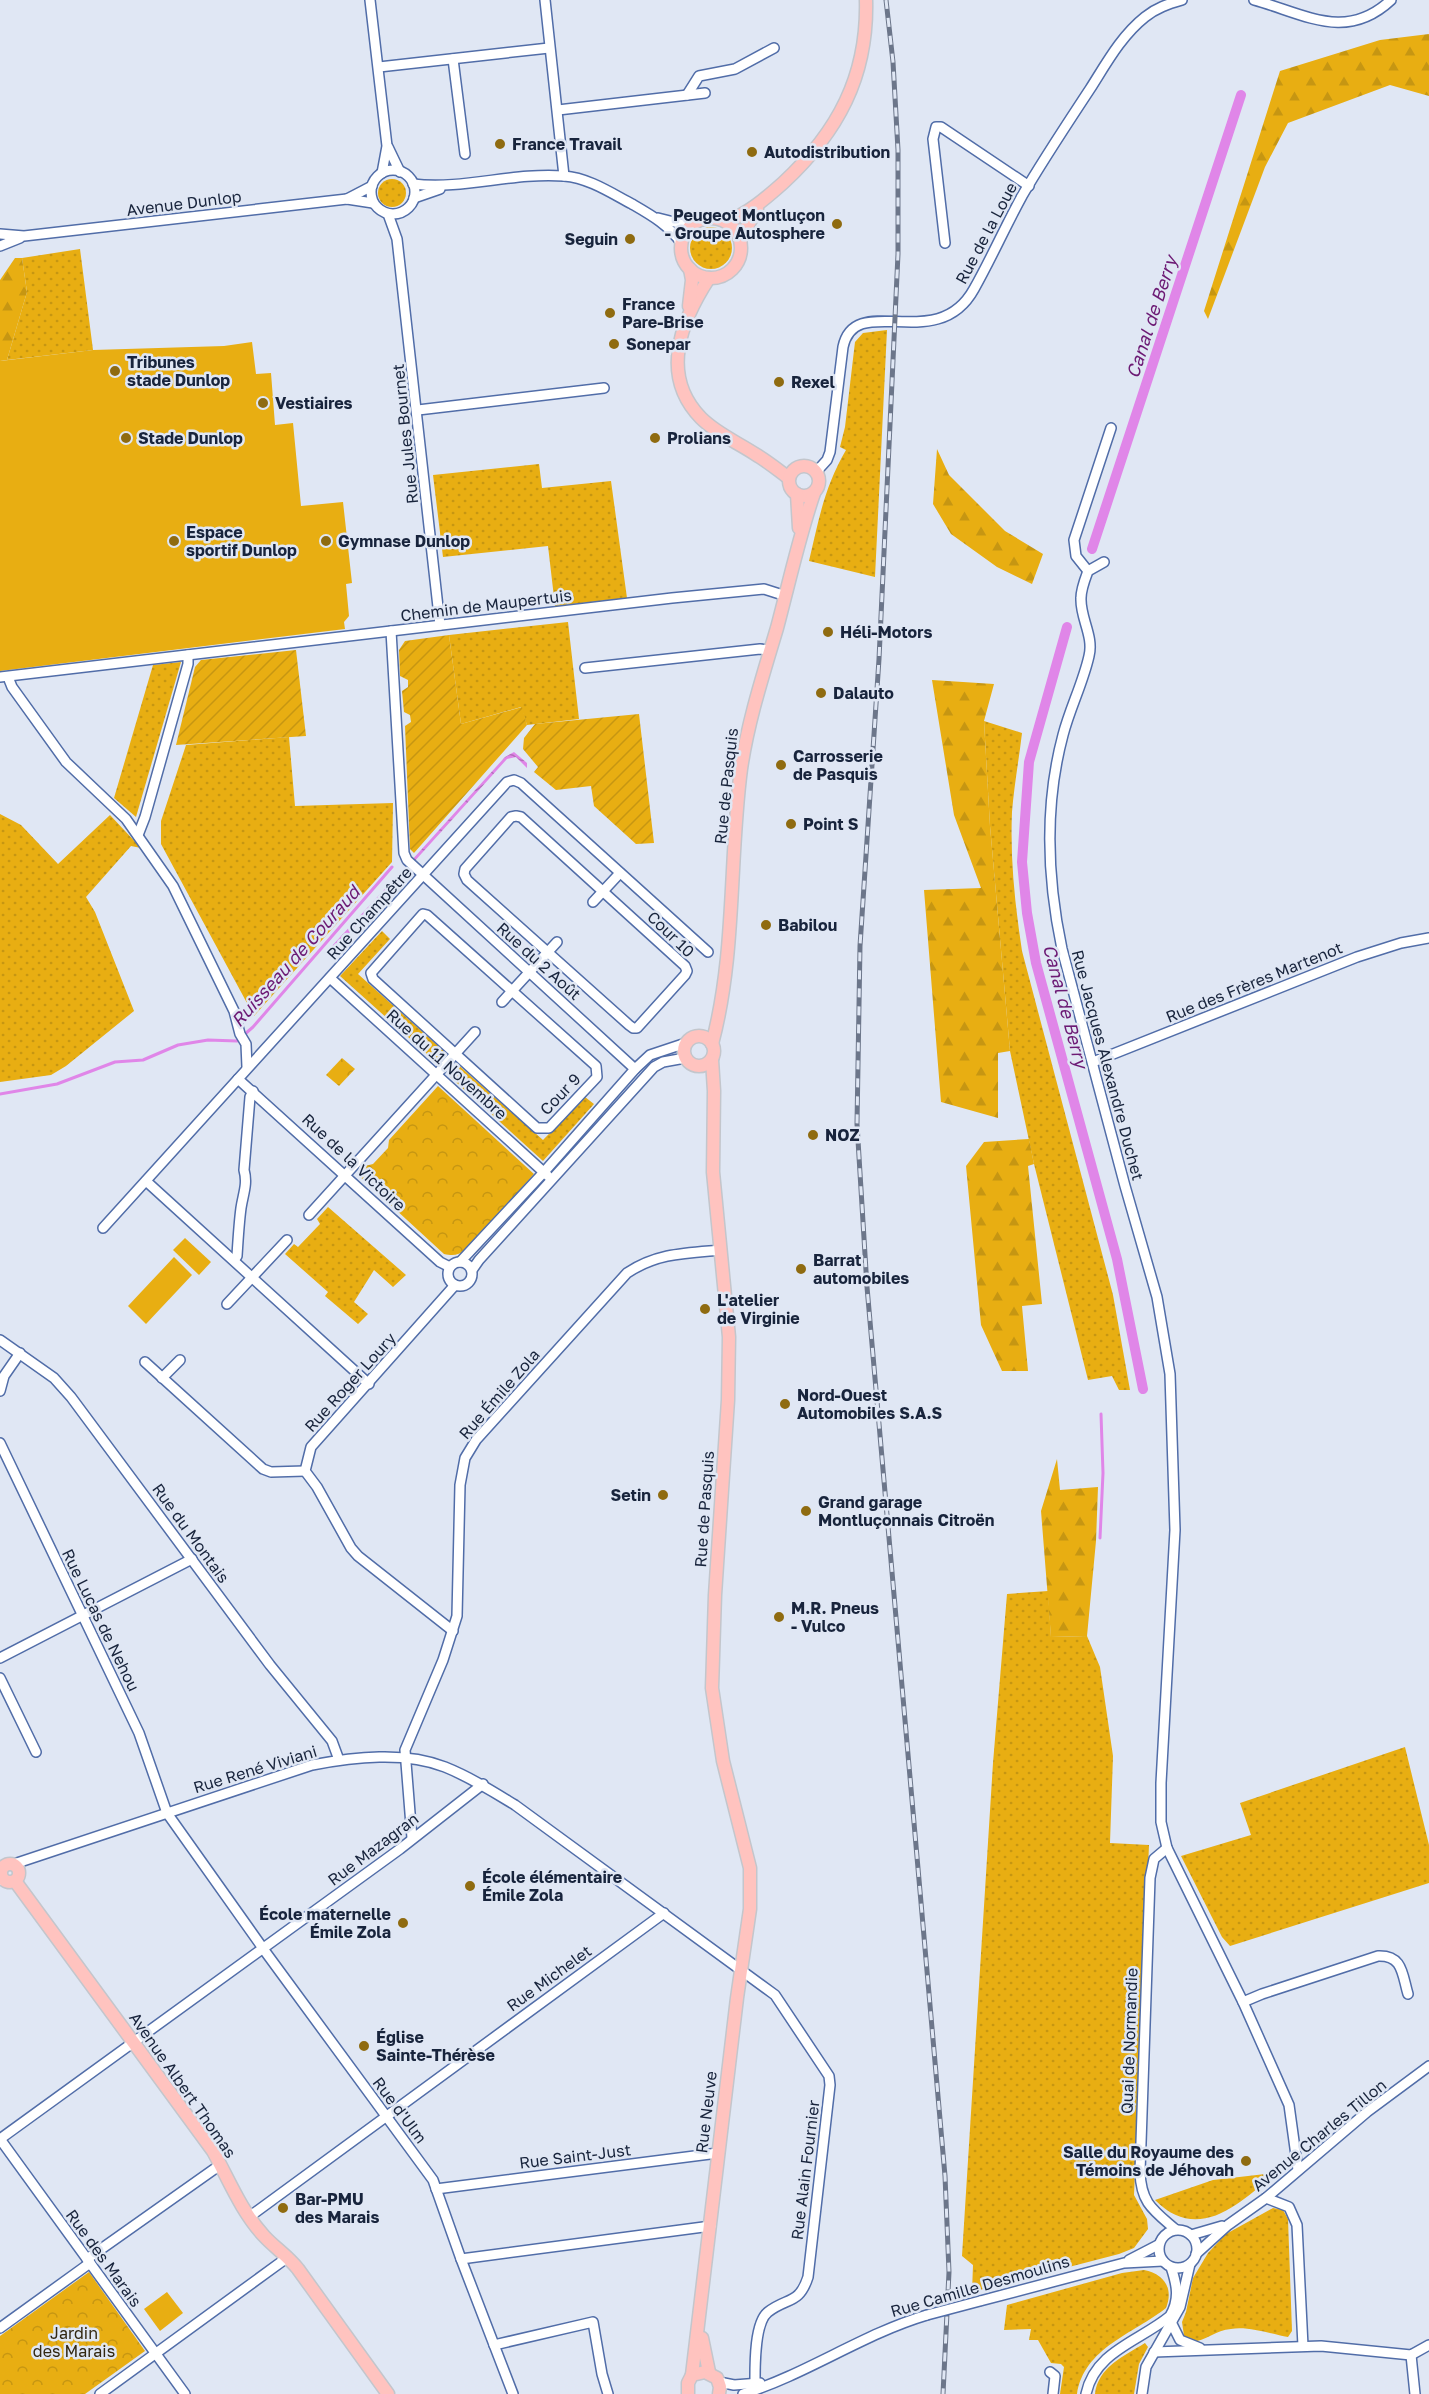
<svg xmlns="http://www.w3.org/2000/svg" width="1429" height="2394" font-family="'Golos Text',sans-serif">
	<style>
		.grass { fill: url(#grass-dots) }
		.forest { fill: url(#forest-firs) }
		.park { fill: url(#park-crowns) }
		.garden { fill: url(#garden-furrows) }
		.pitch { fill: #e8ae12 }
		.water { fill: url(#water-waves) }
		.lines { fill: none; stroke-linecap: round; stroke-linejoin: round }
		.stream { stroke: #e086e8; stroke-width: 3 }
		.canal { stroke: #e086e8; stroke-width: 10 }
		.minor-casing { stroke: #516da8; stroke-width: 12 }
		.major-casing { stroke: #c3c6cc; stroke-width: 15 }
		.minor { stroke: #fff; stroke-width: 9 }
		.major { stroke: #ffc3bf; stroke-width: 12 }
		.rail-casing { stroke: #6c768a; stroke-width: 5 }
		.rail { stroke: #e0e7f4; stroke-width: 3; stroke-dasharray: 9; stroke-linecap: butt }
		.minor-bridge-casing { stroke: #516da8; stroke-width: 12; stroke-linecap: butt }
		.minor-bridge { stroke: #fff; stroke-width: 9 }
		.poi-dot { fill: #8f6b10; stroke: #e0e7f4; stroke-width: 2 }
		.labels { text-anchor: middle; dominant-baseline: central; stroke-width: 5; stroke-linejoin: round; paint-order: stroke }
		.poi-label { font-size: 16px; font-weight: bold; fill: #18243c; stroke: #e0e7f4; text-anchor: start }
		.street-label { font-size: 16px; fill: #18243c; stroke: #e0e7f4 }
		.park-label { font-size: 16px; fill: #322711; stroke: #e0e7f4 }
		.water-label { font-size: 18px; font-style: italic; fill: #6c1a74; stroke: #e0e7f4 }
	</style>
	<defs>
		<pattern id="grass-dots" width="8" height="8" patternUnits="userSpaceOnUse" patternTransform="scale(1.5)"><rect width="8" height="8" fill="#e8ae12"/><path d="M2 2h.1M6 6h.1" fill="none" stroke="#c69612" stroke-width="1.8" stroke-linecap="round"/></pattern>
		<pattern id="forest-firs" width="22" height="20" patternUnits="userSpaceOnUse" patternTransform="scale(1.5)"><rect width="22" height="20" fill="#e8ae12"/><path d="M5 1l3.5 6h-7zM16 11l3.5 6h-7z" fill="#c69612"/></pattern>
		<pattern id="park-crowns" width="20" height="18" patternUnits="userSpaceOnUse" patternTransform="scale(1.5)"><rect width="20" height="18" fill="#e8ae12"/><path d="M2 6a3 3 0 1 1 6 0M12 15a3 3 0 1 1 6 0" fill="none" stroke="#c69612"/></pattern>
		<pattern id="garden-furrows" width="10" height="10" patternUnits="userSpaceOnUse" patternTransform="scale(1.5)"><rect width="10" height="10" fill="#e8ae12"/><path d="M-1 1l2-2M0 10L10 0M9 11l2-2" fill="none" stroke="#c69612"/></pattern>
		<pattern id="water-waves" width="16" height="10" patternUnits="userSpaceOnUse" patternTransform="scale(1.5)"><rect width="16" height="10" fill="#e086e8"/><path d="M0 5q4-4 8 0t8 0" fill="none" stroke="#b56dbd"/></pattern>
	</defs>
	<rect width="100%" height="100%" fill="#e0e7f4"/>
	<g class="grass">
		<circle cx="392" cy="193" r="14"/>
		<circle cx="711" cy="248" r="21"/>
		<polygon points="80,249 93,350 7,360 27,292 22,258"/>
		<path d="M887,330l-12,247 -66,-16c10,-42 15,-73 37,-111l-6,-3 5,-20 10,-85 8,-9z"/>
		<polygon points="539,464 542,488 611,481 627,598 555,606 548,546 443,557 433,475"/>
		<polygon points="568,622 579,719 527,725 521,707 461,724 449,635"/>
		<polygon points="181,662 136,817 114,798 153,665"/>
		<path d="M984,721l38,12c-3,26 -8,53 -10,79 -2,47 3,93 10,139l91,344 17,95h-11l-7,-14 -24,4 -54,-216 -24,-113 -20,-225z"/>
		<polygon points="289,737 295,806 393,803 392,862 254,1016 161,844 161,821 186,745"/>
		<polygon points="0,814 21,825 58,864 110,815 141,848 131,846 86,897 95,912 134,1011 66,1066 51,1075 0,1082"/>
		<polygon points="382,931 390,939 358,974 446,1053 437,1063 340,976"/>
		<polygon points="456,1063 543,1140 585,1097 594,1104 543,1161 447,1074"/>
		<polygon points="328,1207 406,1275 393,1287 374,1270 354,1302 368,1314 358,1324 325,1296 328,1292 285,1254 294,1244 298,1247 320,1224 317,1219"/>
		<polygon points="1048,1591 1051,1637 1087,1636 1100,1667 1113,1756 1110,1843 1149,1845 1134,2195 1147,2219 1148,2229 1134,2248 1119,2254 972,2292 973,2265 962,2256 993,1763 1007,1594"/>
		<polygon points="1405,1747 1429,1845 1429,1883 1230,1946 1222,1937 1181,1856 1251,1835 1240,1803"/>
		<path d="M1275,2173c-34,30 -77,71 -120,27l58,-20z"/>
		<path d="M1273,2208l10,2 5,9 4,112 -4,6c-17,-3 -40,-11 -57,-8 -15,1 -25,12 -40,13l-7,-6 -2,-14 4,-10 7,-34 15,-25 18,-19z"/>
		<path d="M1144,2270c20,4 30,18 22,38 -33,26 -82,40 -89,86h-17l4,-27 -3,-3 -10,-1 -13,-23h-9l2,-11 -27,1 3,-25 115,-32z"/>
		<path d="M1145,2343l3,4 -9,17 -5,30h-39c3,-27 29,-38 50,-51z"/>
	</g>
	<g class="forest">
		<polygon points="1429,34 1429,96 1390,85 1288,123 1265,167 1208,319 1204,311 1280,71 1380,40"/>
		<polygon points="15,258 22,258 27,292 7,360 0,361 0,280"/>
		<polygon points="937,449 949,475 1005,531 1043,554 1032,584 997,567 951,534 933,504"/>
		<polygon points="932,680 994,684 984,721 990,826 1010,1051 998,1053 998,1118 941,1102 924,890 981,888 954,815"/>
		<polygon points="1029,1139 1034,1164 1028,1166 1042,1304 1022,1306 1028,1371 1002,1371 981,1325 966,1166 984,1142"/>
		<polygon points="1057,1459 1060,1490 1098,1487 1096,1541 1087,1636 1051,1637 1041,1511"/>
	</g>
	<g class="park">
		<polygon points="342,1058 355,1069 339,1086 326,1075"/>
		<path d="M438,1086l96,88 -68,76c-8,5 -12,6 -22,4l-87,-80 8,-8 8,-2 15,-16 1,-8z"/>
		<polygon points="89,2272 145,2351 85,2394 0,2394 0,2336"/>
	</g>
	<g class="garden">
		<polygon points="449,635 461,724 522,707 527,725 414,853 410,849 405,726 411,722 410,715 404,712 402,691 408,687 408,680 400,676 399,650 405,641"/>
		<polygon points="296,650 306,736 176,745 195,667 201,660"/>
		<polygon points="639,714 654,843 636,844 594,806 591,786 556,790 534,772 538,767 523,749 524,738 535,724"/>
	</g>
	<g class="pitch">
		<polygon points="252,342 256,374 271,373 275,425 293,423 301,506 343,502 352,583 346,584 349,616 344,622 345,629 0,671 0,361 93,350 224,346"/>
		<polygon points="185,1238 211,1262 199,1275 173,1250"/>
		<polygon points="174,1257 192,1275 146,1324 128,1306"/>
		<polygon points="167,2292 183,2313 160,2331 144,2309"/>
	</g>
	<g class="water">
		<polygon points="514,752 527,763 527,768 516,757 507,759 413,863 411,861 505,757"/>
		<polygon points="407,865 409,867 333,951 330,948"/>
	</g>
	<g class="lines">
		<g class="stream">
			<polyline points="0,1094 57,1084 115,1062 143,1060 178,1045 208,1040 237,1041 253,1027 392,867"/>
			<polyline points="1100,1538 1103,1473 1101,1414"/>
		</g>
		<g class="canal">
			<polyline points="1092,549 1241,95"/>
			<polyline points="1067,627 1029,762 1022,862 1027,913 1036,963 1117,1259 1143,1389"/>
		</g>
		<g class="minor-casing">
			<g id="minor">
				<polyline points="370,0 387,146 382,173"/>
				<polyline points="545,0 564,176"/>
				<path d="M1254,0c51,14 92,42 137,0"/>
				<polyline points="453,59 465,154"/>
				<polyline points="379,67 549,48"/>
				<polyline points="687,95 699,76 735,69 774,48"/>
				<polyline points="558,110 705,93"/>
				<polyline points="388,147 400,172"/>
				<circle cx="393" cy="192" r="22"/>
				<path d="M413,184c51,6 100,-12 151,-8 25,2 47,17 68,28 19,11 37,21 50,40"/>
				<polyline points="414,198 440,189"/>
				<polyline points="347,199 372,186"/>
				<polyline points="388,214 397,239 440,625"/>
				<polyline points="658,218 682,224 696,223"/>
				<polyline points="0,234 24,236 347,199 373,203"/>
				<polyline points="945,243 933,139 936,127 941,127 1029,186"/>
				<polyline points="0,246 20,238"/>
				<polyline points="418,410 604,388"/>
				<path d="M817,471l10,-11 3,-8 13,-105c12,-57 94,9 131,-58 17,-30 31,-62 48,-93 21,-36 45,-72 68,-107 16,-25 31,-53 55,-72 11,-9 23,-13 37,-17"/>
				<path d="M1104,562l-16,9c-3,8 -7,18 -7,27 -1,20 13,38 8,58 -6,27 -19,52 -26,79 -19,71 -16,143 -1,214l63,237 32,111 13,77 5,156 -14,253v39l6,26 76,154 46,103 9,65"/>
				<polyline points="1088,571 1076,556 1074,540 1111,428"/>
				<polyline points="391,631 404,853 407,860 635,1069"/>
				<polyline points="585,668 760,649 770,650"/>
				<polyline points="0,677 672,598 764,589 786,596"/>
				<polyline points="8,677 12,687 66,762 126,819 173,886 234,1011 240,1034 246,1044 247,1067"/>
				<polygon points="516,816 521,817 685,966 687,971 685,975 637,1028 633,1028 629,1025 467,880 464,874 465,869 511,817"/>
				<polyline points="138,835 145,817 188,664 188,655"/>
				<polyline points="593,902 620,873"/>
				<polygon points="423,914 427,915 596,1066 597,1077 549,1128 537,1128 373,979 371,973"/>
				<polyline points="330,978 548,1176"/>
				<polyline points="502,1002 557,942"/>
				<polyline points="1093,1062 1357,957 1401,943 1429,938"/>
				<polyline points="238,1079 440,1262 450,1267"/>
				<polyline points="146,1181 369,1384"/>
				<polyline points="309,1215 475,1032"/>
				<polyline points="103,1228 507,782 514,780 521,783 708,952"/>
				<path d="M234,1260l3,-4c1,-16 2,-33 4,-48 2,-14 7,-24 3,-38l6,-73 3,-6"/>
				<circle cx="460" cy="1274" r="12"/>
				<polyline points="460,1262 544,1172 635,1069 650,1055 686,1043"/>
				<polyline points="472,1270 479,1260 654,1067 663,1062 685,1058"/>
				<polyline points="227,1304 287,1240"/>
				<polyline points="0,1340 54,1378 71,1397 270,1665 332,1741 339,1760"/>
				<polyline points="145,1362 263,1469 271,1472 305,1471"/>
				<polyline points="162,1378 180,1360"/>
				<polyline points="0,1391 4,1376 20,1353"/>
				<polyline points="0,1443 139,1733 167,1813 267,1954 433,2180 461,2259 513,2394"/>
				<polyline points="453,1631 358,1556 351,1548 317,1487 305,1471 311,1447 455,1285"/>
				<polyline points="0,1658 192,1559"/>
				<polyline points="0,1678 36,1752"/>
				<path d="M412,1838l-7,-88 38,-90 14,-44 3,-131 5,-27 11,-18 151,-167c30,-20 59,-20 94,-23"/>
				<path d="M1167,1848l-13,11 -4,19 -10,294c1,31 13,38 35,57"/>
				<path d="M11,1865l301,-100c42,-8 93,-14 133,2 25,10 47,24 70,38l260,190 54,81 1,9 -22,192c-9,28 -21,20 -40,35 -14,11 -13,55 -13,72"/>
				<polyline points="0,1880 3,1878"/>
				<path d="M1243,2002l19,-8 116,-38c25,-1 24,18 30,38"/>
				<polyline points="0,2139 400,1849 483,1784"/>
				<polyline points="0,2139 185,2394"/>
				<polyline points="436,2189 718,2153"/>
				<polyline points="1266,2198 1289,2207 1297,2225 1303,2346"/>
				<polyline points="249,2217 664,1913"/>
				<circle cx="1178" cy="2249" r="19"/>
				<polyline points="1191,2235 1222,2226"/>
				<polyline points="1196,2254 1228,2225 1266,2198 1367,2112 1429,2066"/>
				<polyline points="87,2259 220,2165"/>
				<polyline points="461,2259 711,2226"/>
				<polyline points="1129,2260 1158,2245"/>
				<polyline points="980,2301 1124,2263 1163,2261"/>
				<polyline points="1172,2324 1180,2340 1200,2348"/>
				<polyline points="0,2328 90,2263"/>
				<polyline points="494,2345 593,2322 602,2374 608,2394"/>
				<polyline points="1154,2352 1321,2346 1411,2355 1429,2345"/>
				<polyline points="1411,2355 1415,2394"/>
				<polyline points="1050,2372 1055,2376 1053,2394"/>
				<polyline points="719,2382 734,2385 760,2383"/>
				<polyline points="100,2394 288,2257"/>
				<path d="M743,2394c64,-20 120,-60 184,-79"/>
				<path d="M1086,2394c9,-43 54,-53 84,-78 10,-17 7,-31 1,-49"/>
				<polyline points="1142,2394 1146,2367 1180,2307 1190,2264"/>
			</g>
		</g>
		<g class="major-casing">
			<g id="major">
				<circle cx="711" cy="248" r="30"/>
				<path d="M726,222c23,-9 39,-23 57,-39 55,-51 85,-107 83,-183"/>
				<polyline points="740,239 757,209"/>
				<path d="M709,278c-28,43 -50,97 -8,140 16,16 36,24 54,36 12,7 23,16 34,24"/>
				<polyline points="689,306 692,280 690,269"/>
				<circle cx="804" cy="481" r="15"/>
				<polyline points="797,494 799,528"/>
				<circle cx="699" cy="1051" r="15"/>
				<path d="M712,1044c24,-90 17,-184 29,-275 7,-48 22,-94 36,-141 12,-45 22,-91 37,-135"/>
				<circle cx="10" cy="1873" r="9"/>
				<path d="M15,1881l198,270c16,29 28,60 51,85 11,12 24,20 34,33l90,125"/>
				<polyline points="702,2338 709,2372"/>
				<polyline points="692,2375 737,1998 750,1909 750,1868 723,1761 712,1688 715,1595 728,1400 729,1337 713,1172 714,1091 712,1060"/>
				<polyline points="688,2394 688,2383 692,2375 705,2372 717,2378 720,2387 719,2394"/>
			</g>
		</g>
		<use href="#minor" class="minor"/>
		<use href="#major" class="major"/>
		<g class="rail-casing">
			<polyline id="rail" points="886,0 893,62 898,150 898,254 879,659 860,946 857,1124 867,1287 945,2176 949,2272 943,2394"/>
		</g>
		<use href="#rail" class="rail"/>
		<g class="minor-bridge-casing">
			<polyline id="minor-bridge" points="927,2315 980,2301"/>
		</g>
		<use href="#minor-bridge" class="minor-bridge"/>
	</g>
	<g class="poi-dot">
		<circle cx="500" cy="144" r="6"/>
		<circle cx="752" cy="152" r="6"/>
		<circle cx="837" cy="224" r="6"/>
		<circle cx="630" cy="239" r="6"/>
		<circle cx="610" cy="313" r="6"/>
		<circle cx="614" cy="344" r="6"/>
		<circle cx="115" cy="371" r="6"/>
		<circle cx="779" cy="382" r="6"/>
		<circle cx="263" cy="403" r="6"/>
		<circle cx="126" cy="438" r="6"/>
		<circle cx="655" cy="438" r="6"/>
		<circle cx="174" cy="541" r="6"/>
		<circle cx="326" cy="541" r="6"/>
		<circle cx="828" cy="632" r="6"/>
		<circle cx="821" cy="693" r="6"/>
		<circle cx="781" cy="765" r="6"/>
		<circle cx="791" cy="824" r="6"/>
		<circle cx="766" cy="925" r="6"/>
		<circle cx="813" cy="1135" r="6"/>
		<circle cx="801" cy="1269" r="6"/>
		<circle cx="705" cy="1309" r="6"/>
		<circle cx="785" cy="1404" r="6"/>
		<circle cx="663" cy="1495" r="6"/>
		<circle cx="806" cy="1511" r="6"/>
		<circle cx="779" cy="1617" r="6"/>
		<circle cx="470" cy="1886" r="6"/>
		<circle cx="403" cy="1923" r="6"/>
		<circle cx="364" cy="2046" r="6"/>
		<circle cx="1246" cy="2161" r="6"/>
		<circle cx="283" cy="2208" r="6"/>
	</g>
	<g class="labels">
		<g class="poi-label">
			<text x="512" y="144">France Travail</text>
			<text x="764" y="152">Autodistribution</text>
			<text x="825" y="215" text-anchor="end">Peugeot Montluçon<tspan x="825" dy="18">- Groupe Autosphere</tspan></text>
			<text x="618" y="239" text-anchor="end">Seguin</text>
			<text x="622" y="304">France<tspan x="622" dy="18">Pare-Brise</tspan></text>
			<text x="626" y="344">Sonepar</text>
			<text x="127" y="362">Tribunes<tspan x="127" dy="18">stade Dunlop</tspan></text>
			<text x="791" y="382">Rexel</text>
			<text x="275" y="403">Vestiaires</text>
			<text x="138" y="438">Stade Dunlop</text>
			<text x="667" y="438">Prolians</text>
			<text x="186" y="532">Espace<tspan x="186" dy="18">sportif Dunlop</tspan></text>
			<text x="338" y="541">Gymnase Dunlop</text>
			<text x="840" y="632">Héli-Motors</text>
			<text x="833" y="693">Dalauto</text>
			<text x="793" y="756">Carrosserie<tspan x="793" dy="18">de Pasquis</tspan></text>
			<text x="803" y="824">Point S</text>
			<text x="778" y="925">Babilou</text>
			<text x="825" y="1135">NOZ</text>
			<text x="813" y="1260">Barrat<tspan x="813" dy="18">automobiles</tspan></text>
			<text x="717" y="1300">L'atelier<tspan x="717" dy="18">de Virginie</tspan></text>
			<text x="797" y="1395">Nord-Ouest<tspan x="797" dy="18">Automobiles S.A.S</tspan></text>
			<text x="651" y="1495" text-anchor="end">Setin</text>
			<text x="818" y="1502">Grand garage<tspan x="818" dy="18">Montluçonnais Citroën</tspan></text>
			<text x="791" y="1608">M.R. Pneus<tspan x="791" dy="18">- Vulco</tspan></text>
			<text x="482" y="1877">École élémentaire<tspan x="482" dy="18">Émile Zola</tspan></text>
			<text x="391" y="1914" text-anchor="end">École maternelle<tspan x="391" dy="18">Émile Zola</tspan></text>
			<text x="376" y="2037">Église<tspan x="376" dy="18">Sainte-Thérèse</tspan></text>
			<text x="1234" y="2152" text-anchor="end">Salle du Royaume des<tspan x="1234" dy="18">Témoins de Jéhovah</tspan></text>
			<text x="295" y="2199">Bar-PMU<tspan x="295" dy="18">des Marais</tspan></text>
		</g>
		<g class="street-label">
			<text transform="translate(184 203) rotate(-7)">Avenue Dunlop</text>
			<text transform="translate(986 233) rotate(-62)">Rue de la Loue</text>
			<text transform="translate(405 434) rotate(-96)">Rue Jules Bournet</text>
			<text transform="translate(486 605) rotate(-7)">Chemin de Maupertuis</text>
			<text transform="translate(726 786) rotate(-84)">Rue de Pasquis</text>
			<text transform="translate(369 913) rotate(-48)">Rue Champêtre</text>
			<text transform="translate(671 934) rotate(44)">Cour 10</text>
			<text transform="translate(539 961) rotate(42)">Rue du 2 Août</text>
			<text transform="translate(1254 982) rotate(-22)">Rue des Frères Martenot</text>
			<text transform="translate(447 1064) rotate(42)">Rue du 11 Novembre</text>
			<text transform="translate(1108 1065) rotate(75)">Rue Jacques Alexandre Duchet</text>
			<text transform="translate(560 1094) rotate(-46)">Cour 9</text>
			<text transform="translate(354 1162) rotate(43)">Rue de la Victoire</text>
			<text transform="translate(350 1382) rotate(-48)">Rue Roger Loury</text>
			<text transform="translate(499 1394) rotate(-49)">Rue Émile Zola</text>
			<text transform="translate(704 1509) rotate(-86)">Rue de Pasquis</text>
			<text transform="translate(191 1533) rotate(54)">Rue du Montais</text>
			<text transform="translate(101 1620) rotate(64)">Rue Lucas de Nehou</text>
			<text transform="translate(255 1769) rotate(-17)">Rue René Viviani</text>
			<text transform="translate(373 1849) rotate(-37)">Rue Mazagran</text>
			<text transform="translate(549 1978) rotate(-36)">Rue Michelet</text>
			<text transform="translate(1129 2041) rotate(-88)">Quai de Normandie</text>
			<text transform="translate(183 2085) rotate(55)">Avenue Albert Thomas</text>
			<text transform="translate(400 2110) rotate(53)">Rue d'Ulm</text>
			<text transform="translate(706 2112) rotate(-83)">Rue Neuve</text>
			<text transform="translate(1319 2135) rotate(-39)">Avenue Charles Tillon</text>
			<text transform="translate(575 2156) rotate(-7)">Rue Saint-Just</text>
			<text transform="translate(805 2170) rotate(-83)">Rue Alain Fournier</text>
			<text transform="translate(104 2258) rotate(54)">Rue des Marais</text>
			<text transform="translate(980 2286) rotate(-16)">Rue Camille Desmoulins</text>
		</g>
		<g class="park-label">
			<text x="74" y="2333">Jardin<tspan x="74" dy="18">des Marais</tspan></text>
		</g>
		<g class="water-label">
			<text transform="translate(1151 317) rotate(-72)">Canal de Berry</text>
			<text transform="translate(295 956) rotate(-48)">Ruisseau de Couraud</text>
			<text transform="translate(1066 1006) rotate(75)">Canal de Berry</text>
		</g>
	</g>
</svg>
